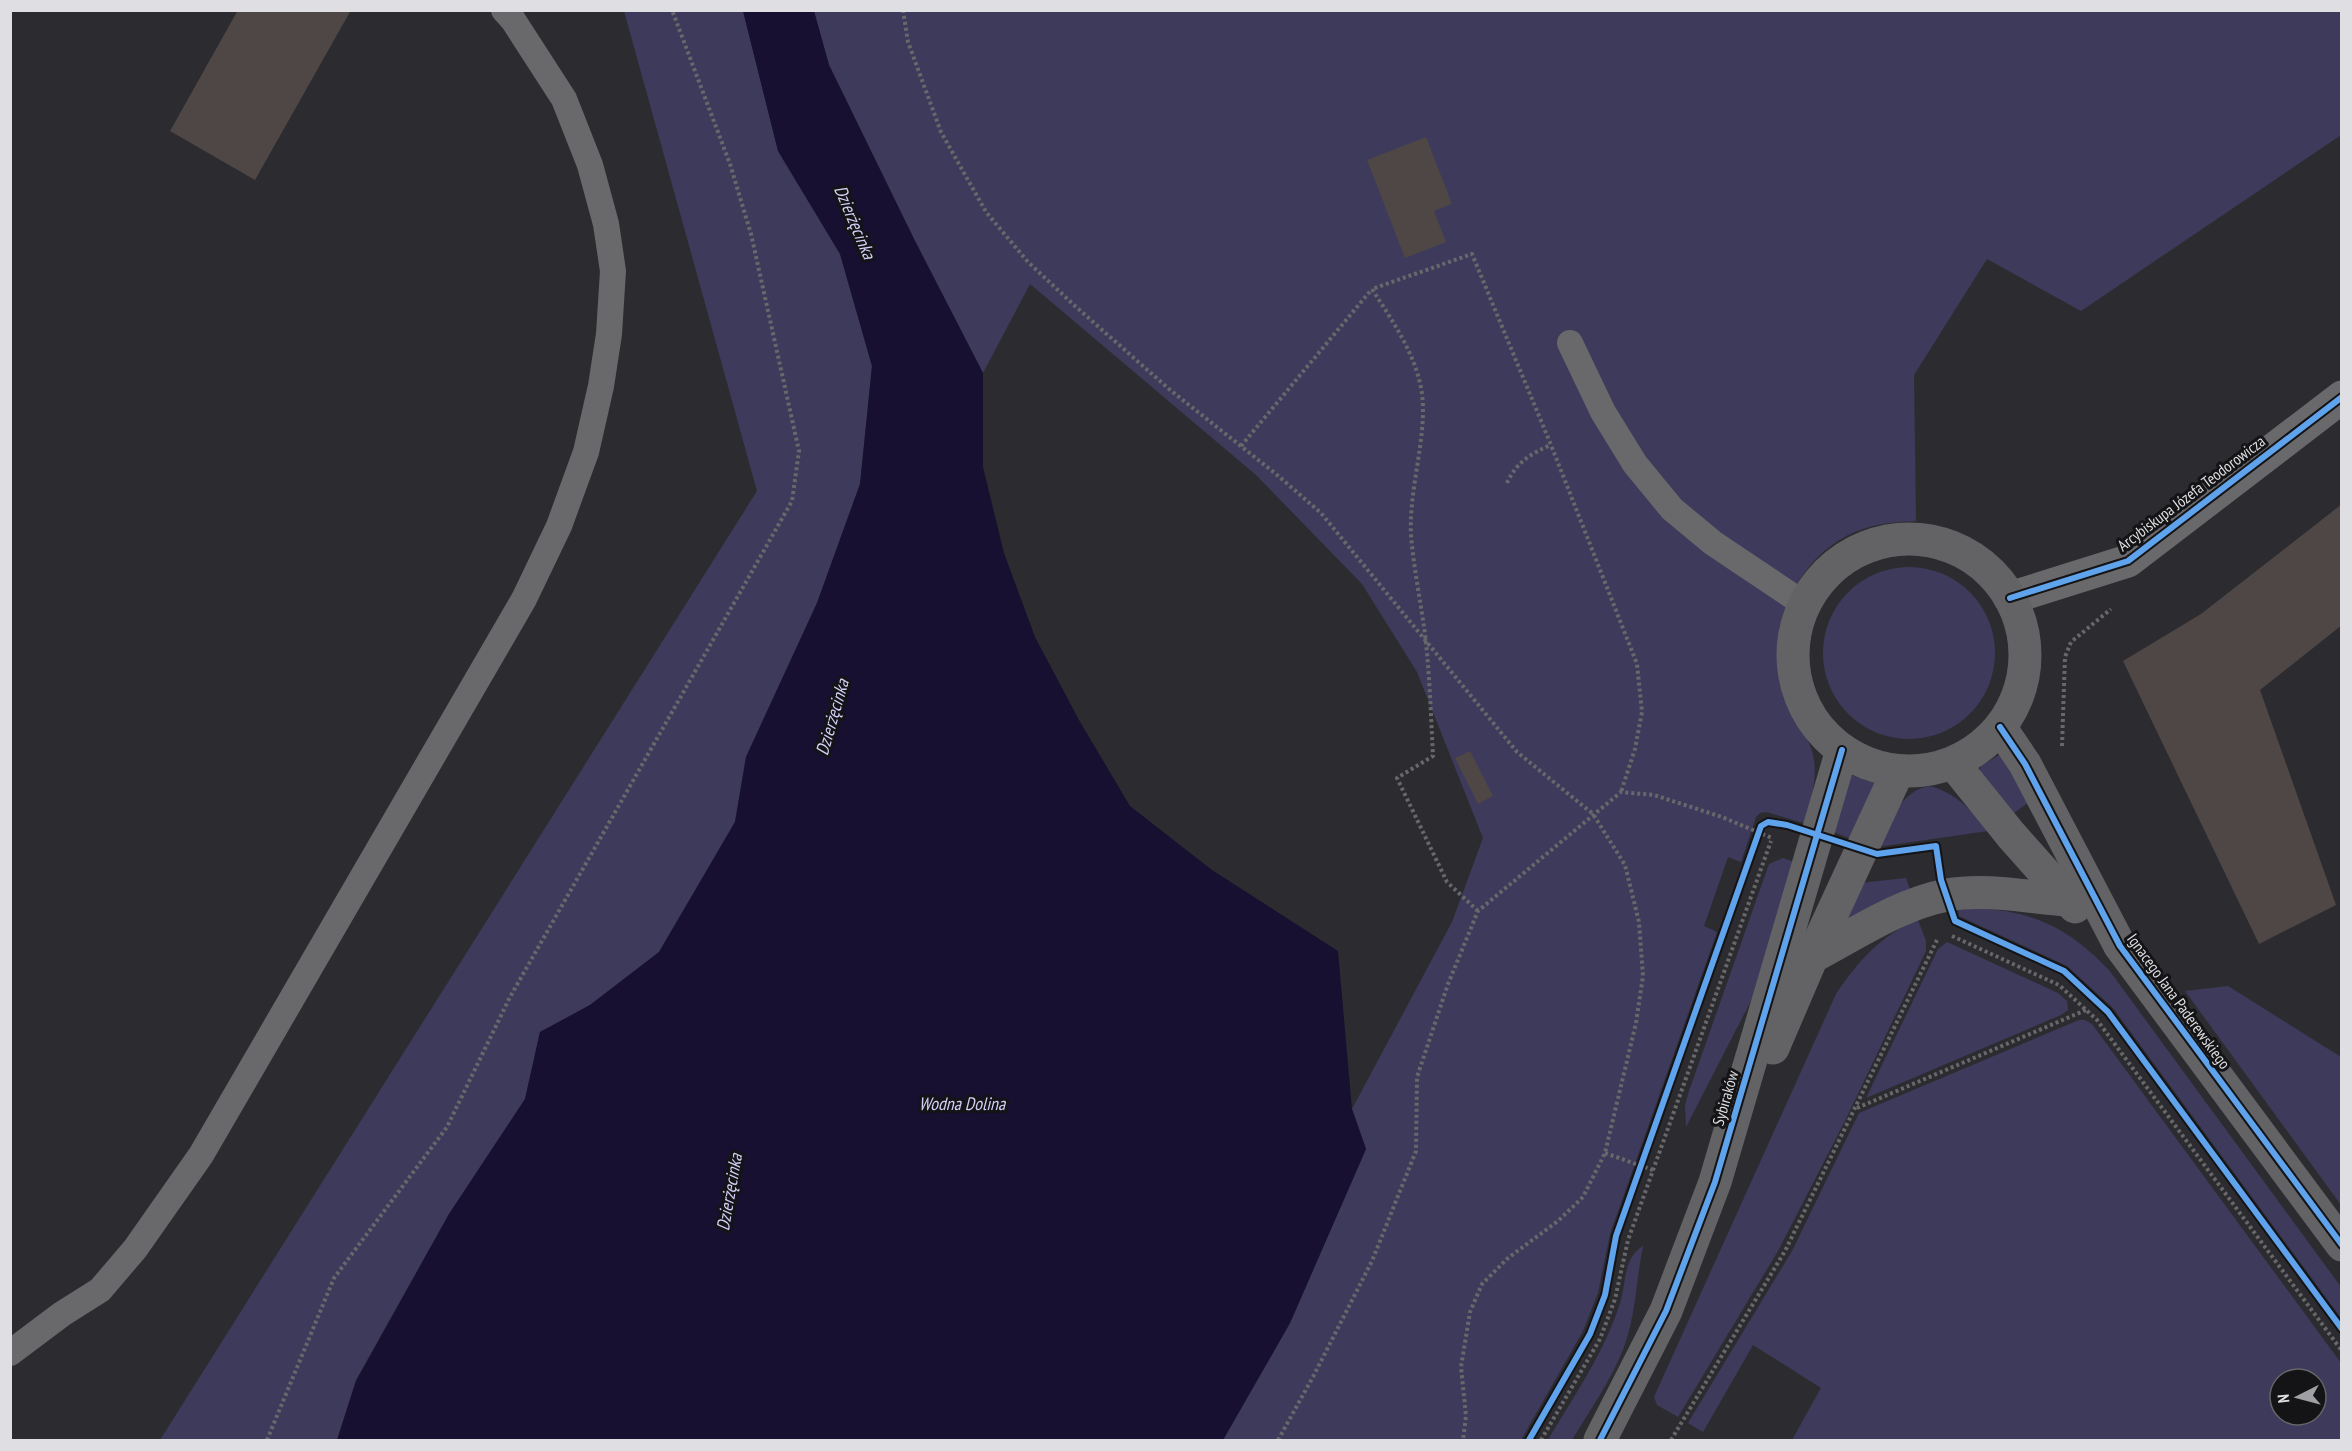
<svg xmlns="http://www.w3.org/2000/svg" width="2352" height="1451" font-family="'PT Sans Narrow',sans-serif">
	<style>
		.green { fill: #3e3a5c; fill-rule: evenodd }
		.water { fill: #171030 }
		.building { fill: #4e4746 }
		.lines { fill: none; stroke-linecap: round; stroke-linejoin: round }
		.path { stroke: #68686b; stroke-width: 4; stroke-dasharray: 3 3; stroke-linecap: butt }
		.lane { stroke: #69696c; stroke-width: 26 }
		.street { stroke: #69696c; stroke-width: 33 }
		.secondary { stroke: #636365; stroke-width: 33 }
		.cycleway-casing { stroke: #141416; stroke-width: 10 }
		.cycleway { stroke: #60a3ed; stroke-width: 6 }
		.labels { text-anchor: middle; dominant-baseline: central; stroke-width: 6; stroke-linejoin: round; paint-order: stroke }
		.street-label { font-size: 16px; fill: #dfdfe3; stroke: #141416 }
		.water-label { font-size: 18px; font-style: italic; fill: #d2cff9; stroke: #141416 }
	</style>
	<rect width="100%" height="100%" fill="#2c2c30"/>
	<g class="green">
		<polygon points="624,11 743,11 778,151 840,254 872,366 860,484 817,603 746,757 735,822 659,952 590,1005 540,1032 525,1099 449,1214 356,1380 337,1440 160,1440 757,491"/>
		<path d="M814,11h1527v124l-260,176 -94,-52 -73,116 2,146c-18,1 -34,2 -50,7 -60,18 -95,84 -88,144 4,28 20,47 31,71 12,27 3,54 -5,80l-38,-11 -6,1 -4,4 -15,45 -13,-5 -24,69 13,6 -107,302 -12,59 -15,38 -62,109h-298l67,-117 76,-174 -14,-40 100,-187 31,-84 -66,-166 -55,-88 -106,-109 -226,-191 -47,89 -69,-134 -85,-174z"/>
		<circle cx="1909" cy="653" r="86"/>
		<polygon points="1999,755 2002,757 2029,802 2014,813 1979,771 1981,766"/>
		<polygon points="1851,775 1874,783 1875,785 1852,839 1833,832"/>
		<path d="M1929,786c26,6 43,25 59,45l-111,16c13,-24 22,-55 52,-61z"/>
		<polygon points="1783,858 1794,862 1757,989 1686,1127 1685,1105 1689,1091 1769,864"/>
		<polygon points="1906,878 1910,890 1842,933 1860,883"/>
		<path d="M1974,908c59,3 94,19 135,62l232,317v31l-228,-310 -46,-42 -108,-50 -1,-6z"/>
		<path d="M1918,920l8,21v10l-80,168 -68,132 -100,166 -21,-12 -3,-8 182,-403c21,-32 46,-60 82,-74z"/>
		<polygon points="1947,942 2058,993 2067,1001 2068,1010 2061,1015 1866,1098 1938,949"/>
		<polygon points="2228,986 2341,1057 2341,1205 2185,991"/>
		<path d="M2079,1020h6l7,4 249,339v77h-549l29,-52 -68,-43 -50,87 -15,-9 104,-172 67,-138zM2280,1379h36v36h-36z"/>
		<path d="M1643,1246c-7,34 -7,68 -19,101 -12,32 -34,63 -52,93h-24c26,-44 58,-90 73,-140 5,-19 3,-43 22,-54z"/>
	</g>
	<polygon class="water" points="743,11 814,11 829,65 914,239 983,373 983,467 1004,553 1035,637 1079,720 1130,806 1212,870 1338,951 1352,1109 1366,1149 1290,1323 1223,1440 337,1440 356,1381 449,1214 525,1099 540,1032 590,1005 659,952 735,822 746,757 817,603 860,484 872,366 840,254 778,151"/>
	<g class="building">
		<polygon points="238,10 351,10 255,180 170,131"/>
		<polygon points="1426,137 1452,204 1434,211 1446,242 1405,258 1367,160"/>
		<polygon points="2342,504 2342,625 2260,690 2336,905 2259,944 2123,661 2201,614"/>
		<polygon points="1470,751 1493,796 1478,804 1455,758"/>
	</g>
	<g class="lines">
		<g class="path">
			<polyline points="903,10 908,42 941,132 986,212 1028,262 1075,306 1169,389 1276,474 1321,513 1517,752 1593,814 1625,865 1639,922 1643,976 1636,1023 1605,1153 1583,1197 1558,1221 1508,1258 1482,1284 1470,1312 1461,1367 1466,1416 1463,1440"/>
			<polyline points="1241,446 1372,289"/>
			<path d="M1507,483c9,-20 24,-30 44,-38"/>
			<polyline points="2062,746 2065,657 2071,642 2111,609"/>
			<path d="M1478,911l-31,-29 -50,-104 36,-22c-2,-37 -3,-75 -7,-113 -4,-36 -12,-71 -15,-108 -2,-42 12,-84 12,-126 0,-45 -28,-84 -51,-120l100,-35 79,191 86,219 5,48 -7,37 -14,43"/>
			<polyline points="1952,936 2059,985 2097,1020 2342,1351"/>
			<polyline points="1857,1108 2086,1010"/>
			<polyline points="1605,1153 1653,1170"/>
			<polyline points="267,1440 334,1278 447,1127 510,997 792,501 799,451 751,234 730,164 672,10"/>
			<polyline points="1278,1440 1314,1375 1372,1261 1416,1151 1417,1077 1448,984 1478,911 1621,792 1654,795 1722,817 1772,838"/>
			<polyline points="1541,1440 1600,1339 1615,1299 1628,1240 1771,841"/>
			<polyline points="1671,1440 1785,1251 1937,940"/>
		</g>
		<g class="lane">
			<polyline points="1570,343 1603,412 1635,464 1672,509 1713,543 1804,604"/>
			<polyline points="10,1353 62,1314 100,1290 135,1249 201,1155 524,599 559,526 586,452 601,386 609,334 613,271 606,224 590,165 564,99 513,20 504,10"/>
		</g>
		<polyline class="street" points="2010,598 2128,561 2342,397"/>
		<g class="secondary">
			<circle cx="1909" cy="655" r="116"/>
			<polyline points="2000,727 2025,764 2120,946 2342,1245"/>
			<polyline points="1953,763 2011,835 2075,907"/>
			<path d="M1812,957c42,-22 87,-53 135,-62 39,-7 81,2 120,5"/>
			<polyline points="1773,1048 1812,957 1898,771"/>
			<polyline points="1600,1440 1666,1311 1715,1182 1842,750"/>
		</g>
		<g class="cycleway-casing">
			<g id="cycleway">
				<polyline points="2010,598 2128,561 2342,397"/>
				<polyline points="2000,727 2025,764 2120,946 2342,1245"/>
				<polyline points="1529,1440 1590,1334 1605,1295 1616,1236 1761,826 1768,822 1787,825 1877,854 1936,846 1941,880 1955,921 2064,971 2108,1012 2342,1329"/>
				<polyline points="1600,1440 1666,1311 1715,1182 1842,750"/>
			</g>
		</g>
		<use href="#cycleway" class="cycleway"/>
	</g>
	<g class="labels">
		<g class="street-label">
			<text transform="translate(2191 493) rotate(-37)">Arcybiskupa Józefa Teodorowicza</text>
			<text transform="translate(2179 1001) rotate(54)">Ignacego Jana Paderewskiego</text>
			<text transform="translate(1725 1098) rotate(-74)">Sybiraków</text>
		</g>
		<g class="water-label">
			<text transform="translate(855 222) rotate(67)">Dzierżęcinka</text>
			<text transform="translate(832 717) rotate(-74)">Dzierżęcinka</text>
			<text x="962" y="1103">Wodna Dolina</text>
			<text transform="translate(729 1192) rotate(-80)">Dzierżęcinka</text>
		</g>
	</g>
	<rect width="2352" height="1451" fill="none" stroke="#dfdfe3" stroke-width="24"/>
	<g transform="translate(2298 1397) rotate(264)"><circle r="28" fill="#141416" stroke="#656568" stroke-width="1.5"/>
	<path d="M0-4.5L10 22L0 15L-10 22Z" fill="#a0a0a4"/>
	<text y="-9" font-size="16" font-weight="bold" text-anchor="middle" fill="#dfdfe3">N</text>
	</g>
</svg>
